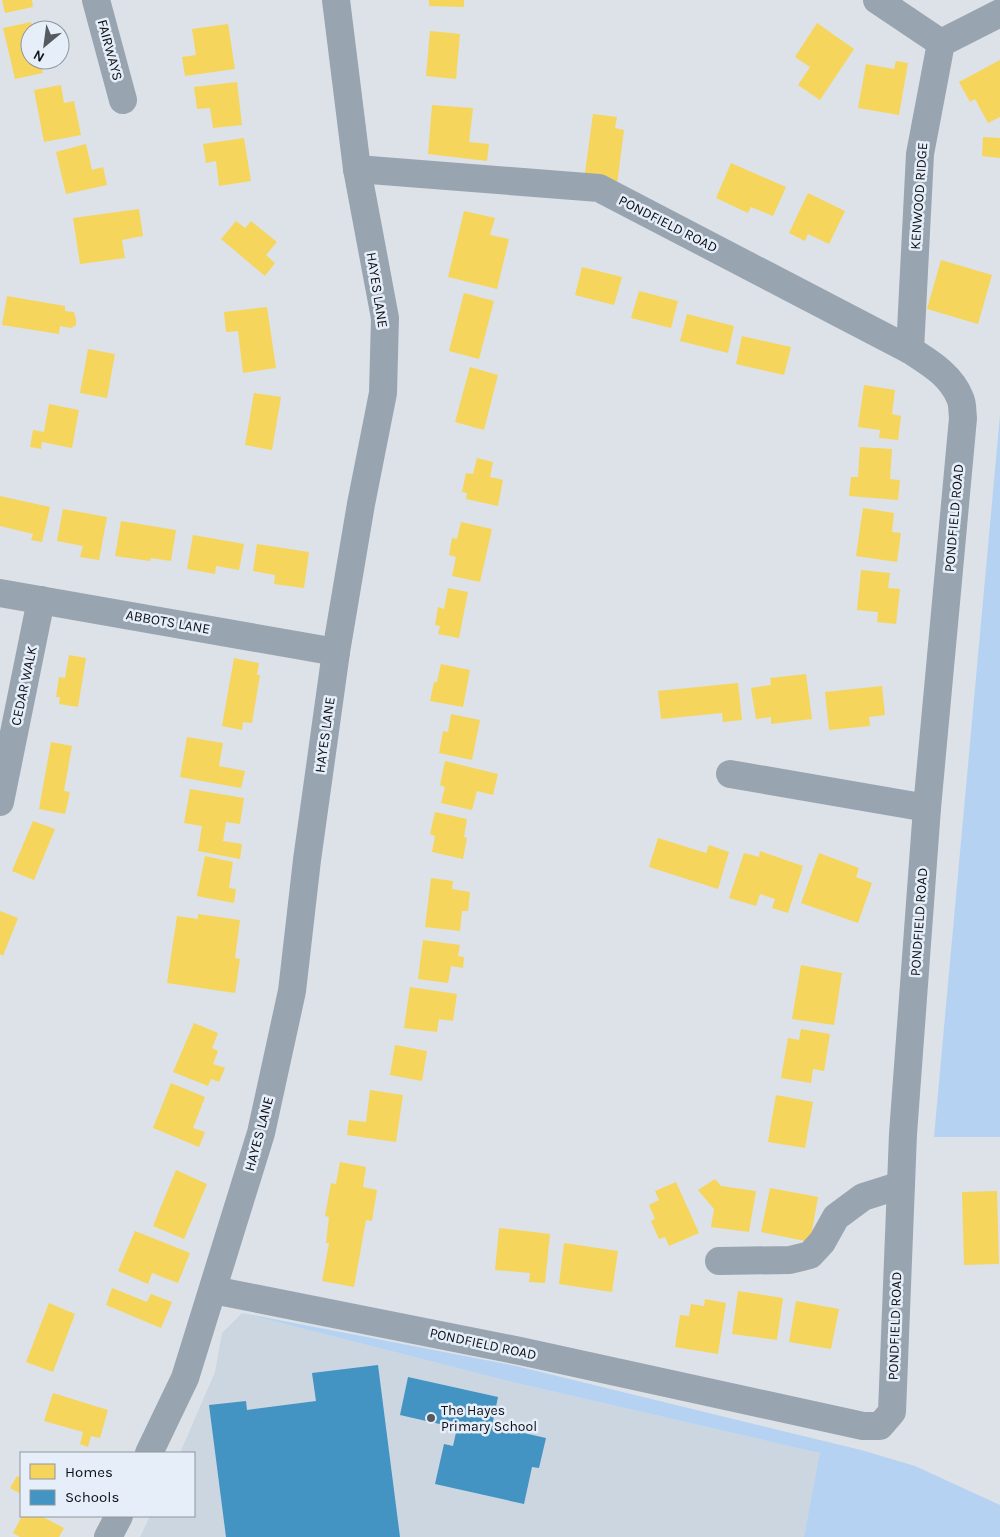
<svg xmlns="http://www.w3.org/2000/svg" width="1000" height="1537" font-family="Karla,sans-serif">
	<style>
		.built { fill: #cbd6e1 }
		.green { fill: #b5d2f2 }
		.homes { fill: #f6d55c }
		.schools { fill: #4393c3 }
		.lines { fill: none; stroke-linecap: round; stroke-linejoin: round }
		.minor { stroke: #99a4b1; stroke-width: 28 }
		.poi-dot { fill: #565a5f; stroke: #e5eef9; stroke-width: 2 }
		.labels { text-anchor: middle; dominant-baseline: central; stroke-width: 5; stroke-linejoin: round; paint-order: stroke }
		.street-label { font-size: 14px; fill: #0e1115; stroke: #e5eef9 }
		.poi-label { font-size: 14px; fill: #0e1115; stroke: #e5eef9; text-anchor: start }
	</style>
	<rect width="100%" height="100%" fill="#dce2e8"/>
	<polygon class="built" points="242,1313 512,1382 821,1453 804,1537 140,1537 150,1516 194,1516 194,1453 180,1453 215,1372 222,1333"/>
	<g class="green">
		<polygon points="1000,415 1000,1137 934,1137"/>
		<polygon points="242,1313 516,1366 861,1450 915,1466 1000,1505 1000,1537 804,1537 820,1453 512,1382"/>
	</g>
	<g class="homes">
		<polygon points="2,0 32,0 33,7 5,13"/>
		<polygon points="429,0 464,0 464,7 429,6"/>
		<polygon points="31,22 33,30 30,30 30,60 40,60 43,73 15,79 3,28"/>
		<polygon points="817,23 854,49 820,100 798,85 810,67 795,57"/>
		<polygon points="228,24 235,69 185,76 182,57 196,55 192,29"/>
		<polygon points="430,31 460,34 456,79 426,76"/>
		<polygon points="1000,60 1000,117 988,123 975,99 970,102 959,82"/>
		<polygon points="896,61 908,63 899,115 858,108 866,64 894,69"/>
		<polygon points="237,82 242,125 213,128 210,108 197,109 194,87"/>
		<polygon points="61,85 64,103 74,101 81,135 44,142 34,90"/>
		<polygon points="432,105 473,108 469,142 489,144 487,161 428,154"/>
		<polygon points="593,114 617,117 615,128 624,130 617,185 584,180"/>
		<polygon points="983,137 1000,138 1000,158 982,156"/>
		<polygon points="244,138 251,181 219,186 216,161 206,163 203,144"/>
		<polygon points="86,144 92,170 103,167 107,185 66,194 56,152"/>
		<polygon points="731,163 786,187 773,216 751,207 748,213 716,198"/>
		<polygon points="808,193 845,211 829,244 808,234 805,241 789,233"/>
		<polygon points="139,209 143,236 122,240 125,258 80,264 73,218"/>
		<polygon points="464,211 495,218 490,235 509,239 497,289 448,277"/>
		<polygon points="236,221 245,228 251,221 277,242 266,255 275,263 265,276 221,239"/>
		<polygon points="941,260 992,275 978,324 927,309"/>
		<polygon points="582,267 622,277 614,305 575,295"/>
		<polygon points="639,291 678,301 671,328 631,318"/>
		<polygon points="464,293 494,301 479,359 449,351"/>
		<polygon points="7,296 65,306 65,311 74,312 76,319 76,325 71,328 60,326 59,334 2,325"/>
		<polygon points="267,307 276,368 243,373 238,331 226,332 224,312"/>
		<polygon points="687,314 734,326 728,353 680,341"/>
		<polygon points="742,336 791,347 784,375 736,364"/>
		<polygon points="88,349 115,354 107,398 80,393"/>
		<polygon points="470,367 498,375 484,430 455,422"/>
		<polygon points="864,385 895,390 892,414 901,416 898,440 879,438 880,430 858,427"/>
		<polygon points="254,393 281,397 272,450 245,445"/>
		<polygon points="49,404 79,410 72,448 42,442 41,449 30,447 33,430 44,432"/>
		<polygon points="860,447 892,449 890,479 900,480 898,500 849,496 851,477 858,477"/>
		<polygon points="477,458 493,462 490,477 503,480 498,506 466,499 467,493 462,492 466,473 473,474"/>
		<polygon points="0,496 50,507 42,542 31,540 33,534 0,526"/>
		<polygon points="863,508 894,513 892,532 901,533 897,562 856,556"/>
		<polygon points="63,509 107,517 99,560 80,557 83,546 57,541"/>
		<polygon points="121,521 176,530 171,561 151,558 150,561 115,556"/>
		<polygon points="461,522 492,529 480,582 452,576 456,557 449,555 452,538 457,539"/>
		<polygon points="193,535 244,544 239,570 216,566 215,574 187,569"/>
		<polygon points="257,544 309,552 304,588 274,584 275,575 253,571"/>
		<polygon points="861,570 890,573 888,588 900,589 896,624 877,622 878,612 857,610"/>
		<polygon points="448,588 468,592 459,638 438,634 440,626 435,625 438,607 444,609"/>
		<polygon points="69,655 86,658 78,707 59,704 60,697 56,697 59,677 65,678"/>
		<polygon points="234,658 259,663 257,675 260,675 252,723 243,722 242,730 222,726"/>
		<polygon points="441,664 470,670 463,707 430,701 434,682 437,682"/>
		<polygon points="806,674 812,719 771,724 771,717 756,719 751,688 771,685 770,678"/>
		<polygon points="738,683 742,720 723,722 722,713 661,719 658,691"/>
		<polygon points="882,686 885,715 869,717 870,726 829,730 825,692"/>
		<polygon points="451,714 480,720 472,760 439,753 443,731 448,732"/>
		<polygon points="187,737 223,743 219,766 245,771 241,788 180,777"/>
		<polygon points="51,742 72,746 64,791 70,792 65,814 39,809"/>
		<polygon points="445,761 498,774 493,795 477,791 472,810 441,803 445,787 440,785"/>
		<polygon points="190,789 244,798 240,824 226,822 223,841 242,844 240,859 198,851 202,826 184,823"/>
		<polygon points="435,812 467,819 464,837 467,838 463,859 432,852 435,836 430,834"/>
		<polygon points="33,821 55,829 34,880 12,871"/>
		<polygon points="658,838 706,853 709,845 729,852 718,889 649,867"/>
		<polygon points="760,851 803,866 788,913 772,908 775,899 760,894 756,906 729,898 744,853 759,857"/>
		<polygon points="819,853 859,868 856,877 872,883 858,923 801,903"/>
		<polygon points="205,856 233,862 229,888 236,889 234,903 197,896"/>
		<polygon points="431,878 453,881 452,889 470,892 468,911 462,911 460,931 425,927"/>
		<polygon points="0,911 18,918 3,956 0,954"/>
		<polygon points="198,914 240,920 235,958 240,959 235,993 167,983 177,916 198,919"/>
		<polygon points="423,940 460,945 458,956 464,957 463,968 451,966 448,983 418,979"/>
		<polygon points="801,965 842,973 834,1025 792,1019"/>
		<polygon points="410,987 457,994 453,1021 439,1019 437,1032 404,1028"/>
		<polygon points="194,1023 218,1033 212,1048 218,1051 213,1064 225,1068 219,1082 211,1079 208,1086 173,1072"/>
		<polygon points="801,1029 830,1034 824,1071 813,1069 811,1083 781,1078 788,1038 799,1040"/>
		<polygon points="395,1045 427,1051 422,1081 390,1075"/>
		<polygon points="171,1083 205,1097 193,1128 205,1132 199,1147 153,1128"/>
		<polygon points="370,1090 403,1095 396,1142 347,1135 349,1120 366,1122"/>
		<polygon points="776,1095 813,1102 805,1148 768,1142"/>
		<polygon points="340,1162 366,1167 363,1187 377,1190 372,1221 366,1220 354,1287 322,1281 329,1243 326,1243 329,1217 325,1216 331,1183 336,1184"/>
		<polygon points="176,1170 207,1184 184,1239 153,1226"/>
		<polygon points="715,1179 721,1186 756,1191 749,1232 711,1227 714,1209 698,1190"/>
		<polygon points="676,1182 699,1233 669,1246 665,1237 659,1239 651,1221 655,1219 649,1205 659,1200 655,1191"/>
		<polygon points="770,1188 818,1197 810,1242 761,1232"/>
		<polygon points="997,1191 999,1264 964,1265 962,1192"/>
		<polygon points="499,1228 550,1234 545,1283 529,1282 530,1273 495,1270"/>
		<polygon points="135,1231 190,1253 178,1283 152,1273 148,1284 118,1271"/>
		<polygon points="564,1243 618,1251 612,1292 559,1284"/>
		<polygon points="112,1288 147,1302 151,1294 172,1302 161,1328 106,1305"/>
		<polygon points="738,1291 783,1298 777,1340 732,1334"/>
		<polygon points="705,1299 726,1303 718,1354 675,1347 680,1315 689,1316 691,1304 704,1306"/>
		<polygon points="796,1301 839,1309 831,1349 789,1342"/>
		<polygon points="49,1303 75,1314 53,1372 26,1362"/>
		<polygon points="53,1393 108,1410 100,1438 91,1436 88,1447 80,1444 83,1432 44,1421"/>
		<polygon points="17,1476 21,1478 21,1494 10,1488"/>
		<polygon points="22,1516 41,1516 64,1528 59,1537 20,1537 13,1533"/>
	</g>
	<g class="schools">
		<polygon points="378,1365 400,1537 226,1537 209,1405 246,1401 247,1410 316,1401 312,1373"/>
		<polygon points="408,1377 498,1397 492,1426 546,1438 539,1468 532,1467 524,1504 435,1484 444,1444 453,1446 457,1428 400,1415"/>
	</g>
	<g class="lines">
		<g class="minor">
			<polyline points="96,0 123,100"/>
			<polyline points="877,0 941,43"/>
			<polyline points="910,350 920,154 941,43 1000,13"/>
			<polyline points="0,593 336,652"/>
			<polyline points="730,774 927,808"/>
			<polyline points="0,802 41,600"/>
			<polyline points="719,1261 790,1260 810,1255 822,1242 836,1217 863,1197 901,1185"/>
			<path d="M213,1290l307,61 343,75h17l12,-14 11,-278 24,-326 36,-390c-1,-7 0,-14 -3,-20 -9,-23 -30,-35 -50,-48l-311,-162 -242,-19"/>
			<polyline points="149,1453 185,1378 261,1133 292,991 307,860 336,652 361,504 383,393 385,318 357,169 336,0"/>
			<polyline points="108,1537 119,1516"/>
		</g>
	</g>
	<circle class="poi-dot" cx="431" cy="1418" r="5"/>
	<g class="labels">
		<g class="street-label">
			<text transform="translate(110 50) rotate(75)">FAIRWAYS</text>
			<text transform="translate(919 196) rotate(-86)">KENWOOD RIDGE</text>
			<text transform="translate(668 224) rotate(27)">PONDFIELD ROAD</text>
			<text transform="translate(377 290) rotate(81)">HAYES LANE</text>
			<text transform="translate(954 518) rotate(-85)">PONDFIELD ROAD</text>
			<text transform="translate(168 622) rotate(10)">ABBOTS LANE</text>
			<text transform="translate(24 686) rotate(-78)">CEDAR WALK</text>
			<text transform="translate(325 735) rotate(-82)">HAYES LANE</text>
			<text transform="translate(919 922) rotate(-86)">PONDFIELD ROAD</text>
			<text transform="translate(259 1134) rotate(-75)">HAYES LANE</text>
			<text transform="translate(895 1326) rotate(-88)">PONDFIELD ROAD</text>
			<text transform="translate(483 1344) rotate(12)">PONDFIELD ROAD</text>
		</g>
		<g class="poi-label">
			<text x="441" y="1410">The Hayes<tspan x="441" dy="16">Primary School</tspan></text>
		</g>
	</g>
	<rect x="20" y="1452" width="175" height="65" fill="#e5eef9" stroke="#8f969e"/>
	<rect x="30" y="1464" width="25" height="15" fill="#f6d55c" stroke="#8f969e"/>
	<text x="65" y="1477" font-size="15" fill="#0e1115">Homes</text>
	<rect x="30" y="1490" width="25" height="15" fill="#4393c3" stroke="#8f969e"/>
	<text x="65" y="1502" font-size="15" fill="#0e1115">Schools</text>
	<g transform="translate(45 45) rotate(209)"><circle r="24" fill="#e5eef9" stroke="#8f969e"/>
	<path d="M0-4L9 19L0 12L-9 19Z" fill="#565a5f"/>
	<text y="-8" font-size="14" font-weight="bold" text-anchor="middle" fill="#0e1115">N</text>
	</g>
</svg>
